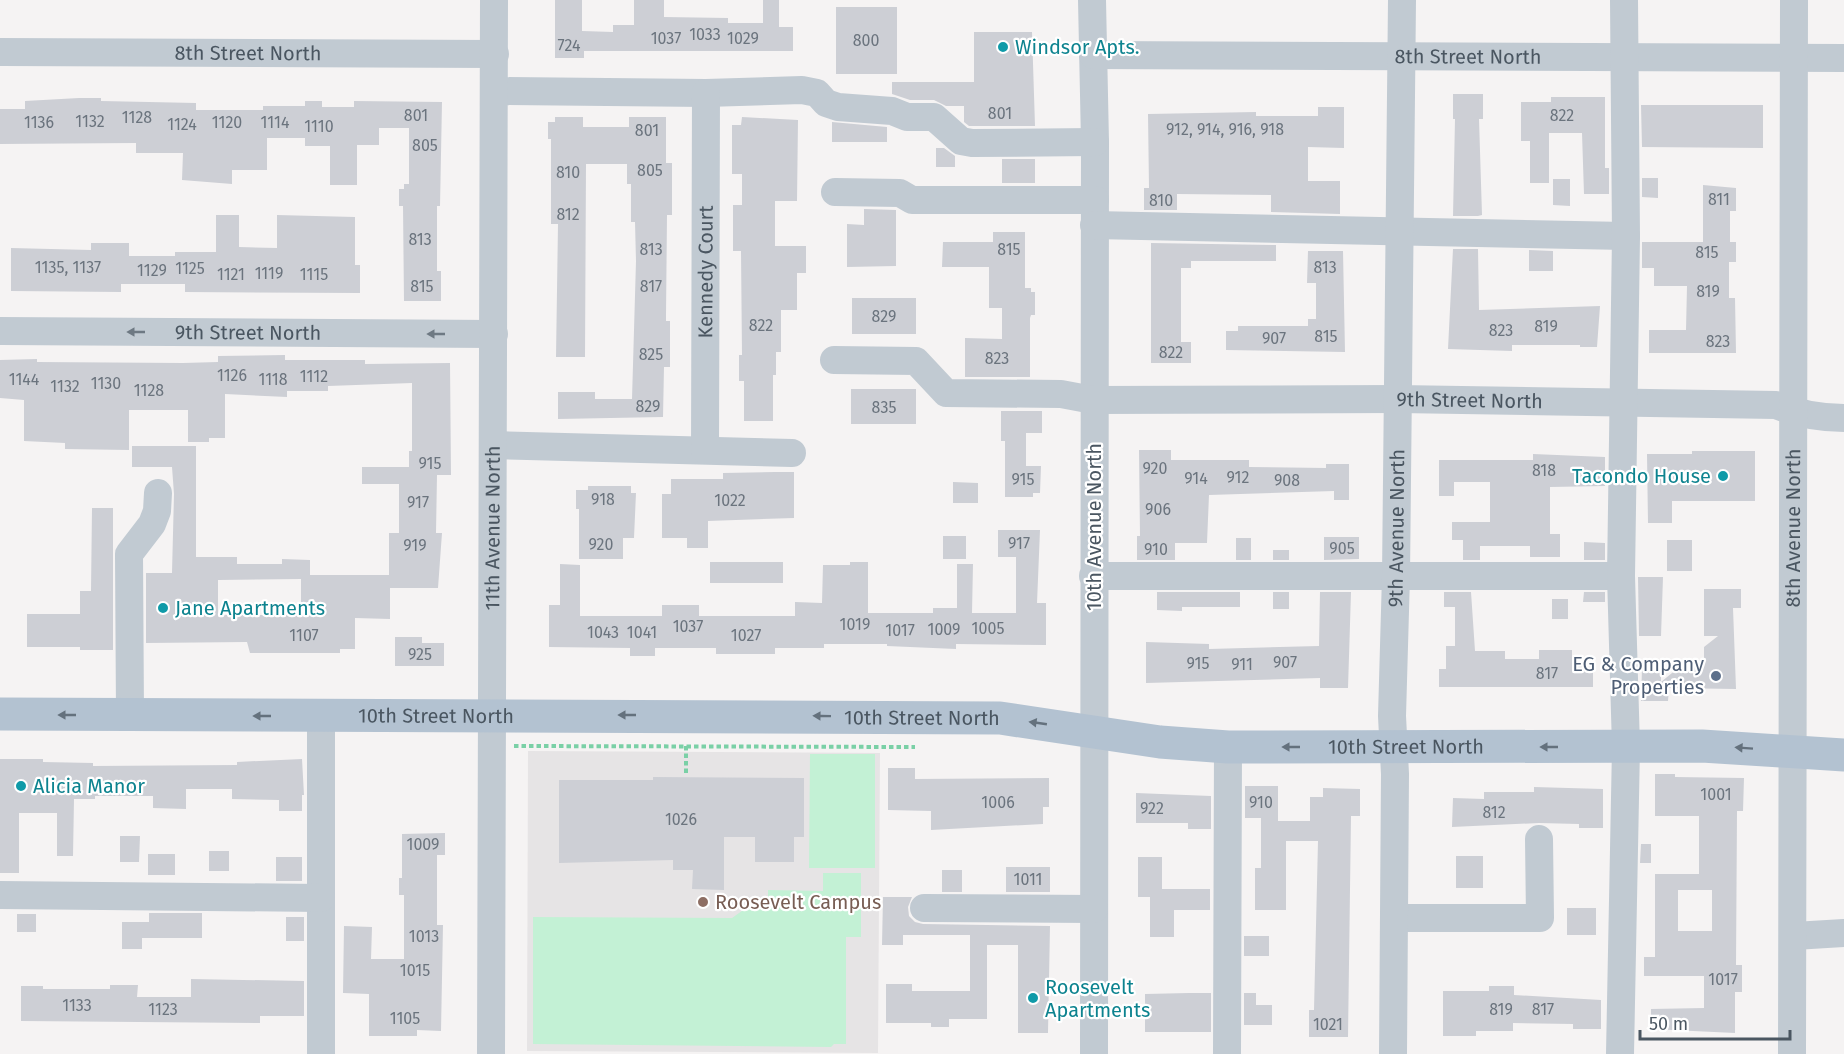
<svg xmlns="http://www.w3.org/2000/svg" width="1844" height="1054" viewBox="0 0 1844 1054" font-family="'Fira Sans',sans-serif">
<rect width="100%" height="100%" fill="#f5f3f3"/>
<!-- education -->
<polygon fill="#e6e4e5" points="528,751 880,753 878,1053 527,1051"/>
<!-- green -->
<g fill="#c3f1d5">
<polygon points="810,754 875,754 875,868 809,868"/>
<polygon points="823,873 861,873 861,937 846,937 846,1044 834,1044 831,1047 533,1044 533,917 732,918 746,908 768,909 768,890 823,891"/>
</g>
<!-- building -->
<g fill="#cdcfd5" fill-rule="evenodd">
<polygon points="555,0 582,0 582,31 613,32 613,25 634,25 634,0 664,0 664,17 728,18 728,23 763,23 763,0 779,0 779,27 793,27 793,51 584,51 584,58 555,58"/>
<rect x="836" y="7" width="61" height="67"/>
<polygon points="974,32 1032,32 1035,126 969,126 964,122 964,106 946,106 934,100 910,100 892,94 892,82 974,82"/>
<polygon points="1453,94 1483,94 1483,119 1479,119 1482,215 1478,216 1453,216 1455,119 1453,119"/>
<polygon points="1551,97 1605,97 1605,168 1609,168 1609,194 1584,194 1582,133 1549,133 1549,183 1530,183 1530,141 1521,141 1521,102 1551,102"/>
<polygon points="79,98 101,98 101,101 196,103 196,110 263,110 263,106 305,106 305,101 322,101 322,107 354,107 354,101 442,102 440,206 437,206 437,271 441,271 441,301 404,301 403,206 399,206 399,189 404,189 404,184 409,184 409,128 379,128 379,145 357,145 357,185 330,185 330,146 305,146 305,138 267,138 267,170 232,170 232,184 182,180 183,153 136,153 136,143 0,144 0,109 25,109 25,101"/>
<polygon points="1641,105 1763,105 1763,148 1642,147"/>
<polygon points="1318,107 1344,107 1344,148 1308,147 1308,181 1340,181 1340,214 1271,212 1271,195 1177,194 1177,210 1144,210 1144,188 1149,188 1148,114 1256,112 1256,116 1318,116"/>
<polygon points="555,117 583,117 583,127 629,127 629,117 666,117 666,163 672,163 672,215 667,215 666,316 666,321 670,321 670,367 664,367 663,417 558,419 558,392 595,392 595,399 632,399 636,261 635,222 631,222 631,184 627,184 627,164 586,164 585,357 556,357 558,224 551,224 551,139 548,139 548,122 555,122"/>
<polygon points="742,117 798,120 797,201 775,201 775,246 806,246 806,273 797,273 797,310 781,310 781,352 776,352 776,375 773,375 773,421 744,421 744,381 739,381 739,355 742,355 741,251 733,251 733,205 742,205 742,174 732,174 732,125 741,125"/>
<polygon points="832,122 887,127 887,142 832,142"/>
<polygon points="936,148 944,148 955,156 955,167 936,167"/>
<rect x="1002" y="159" width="33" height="24"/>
<polygon points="1642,178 1658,178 1658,198 1642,197"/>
<polygon points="1553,179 1570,179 1570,206 1553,205"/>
<polygon points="1703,185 1736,188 1736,211 1730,211 1730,242 1736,242 1736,262 1729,262 1729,298 1735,298 1736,353 1649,353 1649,330 1686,330 1687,286 1654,286 1654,268 1642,268 1642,242 1703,242"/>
<polygon points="864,209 896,210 896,266 847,267 847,224 864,225"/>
<polygon points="216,215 239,215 239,247 277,248 277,215 355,217 355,265 360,265 360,293 185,292 185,284 121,284 121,292 11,291 11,248 91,250 91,243 129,243 129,256 175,256 175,252 216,252"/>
<polygon points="993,232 1025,232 1025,288 1031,288 1031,292 1035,292 1035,315 1031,315 1030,318 1030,377 965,377 965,338 1002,339 1002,308 989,308 989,267 942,267 943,242 993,242"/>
<polygon points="1151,243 1276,245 1276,261 1191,261 1191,268 1181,268 1181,342 1191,342 1191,363 1151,363"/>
<polygon points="1453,249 1478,249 1479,310 1600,306 1597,347 1580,347 1580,345 1512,345 1512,351 1448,349"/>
<polygon points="1529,250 1553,251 1553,271 1529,271"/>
<polygon points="1308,251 1343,251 1345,352 1226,350 1226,331 1238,331 1238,326 1308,326 1308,319 1316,319 1316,283 1307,283"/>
<rect x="852" y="298" width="64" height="36"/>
<path d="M285 355V360H365V364L450 363 451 475H437L436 533H442L438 588H390V619L355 618V649H340V653H250L247 642 146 643V573H172L174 494 172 467H132V446H196V557H237V564H282V559L310 560V575H389V533H399V484H362V467H409V451H412V383L328 386V391H287V397L225 394V438H209V442H188V410H129V450L65 449V443L24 441V400L0 398V360L37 359V362L183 363 218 362V356ZM301 579V615H218V580Z"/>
<rect x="851" y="389" width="65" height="35"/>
<polygon points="1001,411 1042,411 1042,433 1026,433 1026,466 1041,466 1040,493 1033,493 1033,497 1005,497 1005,441 1001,441"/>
<polygon points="1139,450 1171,450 1171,460 1249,460 1249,467 1326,468 1326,464 1349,464 1349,500 1334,500 1334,491 1209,495 1207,543 1175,543 1175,560 1137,560 1137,536 1140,536"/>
<polygon points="1692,451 1755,451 1755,501 1672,501 1672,523 1648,523 1647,454 1692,454"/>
<polygon points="1533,454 1605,457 1605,486 1550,487 1550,534 1560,534 1560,557 1530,557 1530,546 1480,546 1480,560 1463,560 1463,540 1452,540 1452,522 1490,522 1490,482 1454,482 1454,496 1439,496 1439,460 1533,460"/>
<polygon points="775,472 794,472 794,518 708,521 708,548 687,548 687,538 662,538 662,494 671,494 671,479 723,479 723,473"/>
<polygon points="953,482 978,483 978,503 953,503"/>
<polygon points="588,486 631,486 631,493 636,493 634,538 623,538 623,559 579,559 579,509 576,509 576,490 588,490"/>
<polygon points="92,508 113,508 113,650 80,650 80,647 27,647 27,614 80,614 80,591 91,591"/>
<polygon points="998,530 1040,530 1037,603 1046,603 1046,645 956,644 956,649 887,646 887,644 824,644 824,648 775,648 775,654 716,654 716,648 655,648 655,656 630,656 630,648 549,647 549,605 560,605 560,564 580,565 580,616 662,616 662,605 699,605 699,616 795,616 795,602 822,603 823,565 850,565 850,562 868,562 868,613 933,613 933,608 957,608 957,564 973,564 972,613 1016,613 1016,557 998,557"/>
<rect x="943" y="536" width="23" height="23"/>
<polygon points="1324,537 1359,537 1359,559 1324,560"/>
<rect x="1236" y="538" width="15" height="22"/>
<rect x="1667" y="540" width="25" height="31"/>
<polygon points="1584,542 1605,543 1605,560 1584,560"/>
<rect x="1273" y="550" width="16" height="10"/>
<rect x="710" y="562" width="73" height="21"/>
<polygon points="1638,577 1663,577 1661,636 1639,636"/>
<polygon points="1704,589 1741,589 1741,608 1733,608 1736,689 1669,688 1668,701 1641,701 1642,668 1661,668 1661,682 1683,664 1704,664 1704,647 1718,636 1704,636"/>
<polygon points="1157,592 1240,592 1240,607 1182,607 1182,611 1157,610"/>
<rect x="1273" y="592" width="16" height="17"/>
<polygon points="1320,592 1351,592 1348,688 1320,688 1320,678 1146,683 1146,642 1209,644 1209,649 1319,646"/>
<polygon points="1444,592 1471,592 1475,651 1505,651 1505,659 1539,659 1539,650 1572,650 1572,664 1593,664 1593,687 1439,687 1439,669 1446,669 1446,646 1455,646 1455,607 1444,607"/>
<polygon points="1584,592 1605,592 1605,602 1583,602"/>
<rect x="1552" y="599" width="16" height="20"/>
<polygon points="395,637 422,637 422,643 444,643 444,666 395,666"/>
<polygon points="0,759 43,759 43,762 93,763 93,766 237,765 237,762 302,759 304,795 302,795 302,811 279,811 279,800 232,799 232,789 186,789 186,809 153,808 153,796 95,796 95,799 74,799 73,856 57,856 57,813 19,813 19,873 0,873"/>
<polygon points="888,768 915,768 915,779 1049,778 1049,807 1043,807 1043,824 931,830 931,811 888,810"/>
<path d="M1655 774H1675V777L1744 778 1743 811H1737L1736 965H1742V992H1735V1033L1651 1029V1009L1704 1008V976H1644V957H1655V874H1699V816H1655ZM1678 890H1712V931H1678Z"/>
<polygon points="653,777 804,778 804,837 794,837 794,862 755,862 755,837 724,837 724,890 692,889 693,870 673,870 673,860 559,863 559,780 653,780"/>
<polygon points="1245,786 1278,786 1278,821 1310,821 1310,797 1323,797 1323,788 1360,789 1360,816 1351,816 1348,1037 1309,1037 1309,1010 1314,1010 1318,841 1286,841 1286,910 1255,910 1255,868 1261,868 1261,818 1245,818"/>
<polygon points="1534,787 1603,789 1603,828 1579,828 1579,824 1539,823 1452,827 1453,798 1484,799 1484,792 1534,792"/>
<polygon points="1136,793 1211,796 1211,829 1188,829 1188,823 1136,823"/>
<polygon points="445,833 445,855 437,855 437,925 443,925 441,1031 417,1030 417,1036 369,1036 369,994 343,993 344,926 372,927 371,959 404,959 404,895 399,895 399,878 402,878 402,834"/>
<polygon points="120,836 140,836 139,862 120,862"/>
<polygon points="1641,844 1651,844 1651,863 1640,863"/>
<rect x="209" y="851" width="20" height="20"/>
<rect x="148" y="854" width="27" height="21"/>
<rect x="1456" y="856" width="27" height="32"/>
<rect x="276" y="857" width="26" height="24"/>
<polygon points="1138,857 1162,857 1162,889 1210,889 1210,910 1174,910 1174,937 1150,937 1150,897 1138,897"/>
<rect x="1006" y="867" width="44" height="25"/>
<rect x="942" y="870" width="20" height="22"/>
<polygon points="883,897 912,897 908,907 909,916 915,922 923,924 1050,926 1048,1033 1018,1033 1018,945 987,945 987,1019 949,1019 949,1027 931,1027 931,1023 886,1023 886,984 912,984 912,991 970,991 970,935 903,935 903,945 882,945"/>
<rect x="1567" y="908" width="29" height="27"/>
<polygon points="149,913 202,913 202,938 142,938 142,949 122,949 122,922 149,922"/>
<rect x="17" y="914" width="19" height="18"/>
<rect x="286" y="917" width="18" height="24"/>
<rect x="1244" y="936" width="25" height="20"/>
<polygon points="191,979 304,981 304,1016 260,1016 260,1023 21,1021 21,986 43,986 43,989 110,989 110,985 138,985 137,997 191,997"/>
<polygon points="1489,986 1514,986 1514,995 1601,1000 1601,1029 1573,1029 1573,1024 1513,1023 1513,1031 1476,1031 1476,1036 1443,1036 1443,991 1489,991"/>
<polygon points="1189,993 1211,993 1211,1032 1145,1032 1145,994"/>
<polygon points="1244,993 1256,993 1256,1005 1272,1005 1272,1025 1244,1025"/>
</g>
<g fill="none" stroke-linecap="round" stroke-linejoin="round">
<!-- path -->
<g stroke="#7ad0a6" stroke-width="4" stroke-dasharray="4.5 3" stroke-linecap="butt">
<polyline points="514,746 915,747"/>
<polyline points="686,746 686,773"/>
</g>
<!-- minor -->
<g stroke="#c1cad2" stroke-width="28">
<polyline points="1092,0 1095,142 1094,1054"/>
<path id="s1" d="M0 52 495 54"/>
<path id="s2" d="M1093 55 1844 58"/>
<polyline points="496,91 706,93 802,90 817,93 826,103 838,107 892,111 907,117 934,117 961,141 972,143 1095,142"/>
<polyline points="835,192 900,193 912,200 1095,200"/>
<polyline points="1094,225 1626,236"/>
<path id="s3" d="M0 331 494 334"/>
<path id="s4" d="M834 360 916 361 946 393 1061 394 1093 400 1398 399 1776 405C1798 414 1820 418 1844 418"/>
<polyline points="493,445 792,453"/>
<path id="s5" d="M705 450 706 93"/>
<polyline points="1093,576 1621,576"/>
<polyline points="130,715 129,554 152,524 157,511 158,493"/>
<polyline points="321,716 321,1054"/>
<polyline points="0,895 321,898"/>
<polyline points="924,908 1094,909"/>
<polyline points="1394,918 1540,918 1539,839"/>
<polyline points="1794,936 1844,933"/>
<path id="s6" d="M491 1054 494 0"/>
<polyline points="1227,1054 1228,747"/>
<path id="s7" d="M1393 1054 1395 774 1392 716 1396 576 1402 0"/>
<polyline points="1620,1054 1626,747 1621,576 1626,236 1624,0"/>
<path id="s8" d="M1792 1054 1794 0"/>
</g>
<!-- major -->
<path stroke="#b3c2d1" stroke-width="33" id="s9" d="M0 714 1000 718 1160 742 1228 747 1702 746 1844 755"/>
</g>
<!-- one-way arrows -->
<defs><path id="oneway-solid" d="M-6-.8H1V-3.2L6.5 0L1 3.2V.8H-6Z" transform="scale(1.5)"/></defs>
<g fill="#6e7983">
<use href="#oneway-solid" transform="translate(136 332) rotate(-180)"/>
<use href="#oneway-solid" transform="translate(436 334) rotate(-180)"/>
</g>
<g fill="#64717d">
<use href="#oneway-solid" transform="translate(67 715) rotate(-180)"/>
<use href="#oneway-solid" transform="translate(627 715) rotate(180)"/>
<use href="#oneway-solid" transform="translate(262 716) rotate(-180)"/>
<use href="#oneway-solid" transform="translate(822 716) rotate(-179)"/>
<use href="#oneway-solid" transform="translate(1038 723) rotate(-172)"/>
<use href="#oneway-solid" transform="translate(1291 747) rotate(180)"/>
<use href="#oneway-solid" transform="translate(1549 747) rotate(-180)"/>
<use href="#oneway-solid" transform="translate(1744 748) rotate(-176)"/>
</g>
<!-- markers -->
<g fill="#0f9aa8" stroke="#fff" stroke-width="2">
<circle cx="1003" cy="47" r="6"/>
<circle cx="1723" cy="476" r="6"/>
<circle cx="163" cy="608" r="6"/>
<circle cx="21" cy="786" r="6"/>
<circle cx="1033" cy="998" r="6"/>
</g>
<circle fill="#5c6f8a" stroke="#fff" stroke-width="2" cx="1716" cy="676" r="6"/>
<circle fill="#8d6e63" stroke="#fff" stroke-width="2" cx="703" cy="902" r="6"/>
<g text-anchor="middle" stroke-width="4.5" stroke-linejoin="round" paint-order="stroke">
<!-- number labels -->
<g font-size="16" fill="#6b747e">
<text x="705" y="40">1033</text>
<text x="666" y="44">1037</text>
<text x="743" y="44">1029</text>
<text x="866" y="46">800</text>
<text x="569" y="51">724</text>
<text x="1000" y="119">801</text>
<text x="416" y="121">801</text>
<text x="1562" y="121">822</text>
<text x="137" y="123">1128</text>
<text x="90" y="127">1132</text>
<text x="39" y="128">1136</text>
<text x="227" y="128">1120</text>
<text x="275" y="128">1114</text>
<text x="182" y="130">1124</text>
<text x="319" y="132">1110</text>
<text x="1225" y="135">912, 914, 916, 918</text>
<text x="647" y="136">801</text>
<text x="425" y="151">805</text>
<text x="650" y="176">805</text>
<text x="568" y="178">810</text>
<text x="1719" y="205">811</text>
<text x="1161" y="206">810</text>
<text x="568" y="220">812</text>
<text x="420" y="245">813</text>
<text x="651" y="255">813</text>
<text x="1009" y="255">815</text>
<text x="1707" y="258">815</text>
<text x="68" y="273">1135, 1137</text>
<text x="1325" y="273">813</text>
<text x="190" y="274">1125</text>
<text x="152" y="276">1129</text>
<text x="269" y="279">1119</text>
<text x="231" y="280">1121</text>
<text x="314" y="280">1115</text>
<text x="422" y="292">815</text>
<text x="651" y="292">817</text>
<text x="1708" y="297">819</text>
<text x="884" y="322">829</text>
<text x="761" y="331">822</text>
<text x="1546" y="332">819</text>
<text x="1501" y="336">823</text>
<text x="1326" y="342">815</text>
<text x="1274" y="344">907</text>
<text x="1718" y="347">823</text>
<text x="1171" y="358">822</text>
<text x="651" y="360">825</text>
<text x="997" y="364">823</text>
<text x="232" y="381">1126</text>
<text x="314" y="382">1112</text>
<text x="24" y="385">1144</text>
<text x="273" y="385">1118</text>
<text x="106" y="389">1130</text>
<text x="65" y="392">1132</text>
<text x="149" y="396">1128</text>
<text x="648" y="412">829</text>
<text x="884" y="413">835</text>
<text x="430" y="469">915</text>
<text x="1155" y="474">920</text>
<text x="1544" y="476">818</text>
<text x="1238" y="483">912</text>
<text x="1196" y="484">914</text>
<text x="1023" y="485">915</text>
<text x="1287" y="486">908</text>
<text x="603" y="505">918</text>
<text x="730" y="506">1022</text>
<text x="418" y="508">917</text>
<text x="1158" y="515">906</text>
<text x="1019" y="549">917</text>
<text x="601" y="550">920</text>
<text x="415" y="551">919</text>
<text x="1342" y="554">905</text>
<text x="1156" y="555">910</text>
<text x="855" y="630">1019</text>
<text x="688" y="632">1037</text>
<text x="988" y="634">1005</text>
<text x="944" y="635">1009</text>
<text x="900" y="636">1017</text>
<text x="603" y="638">1043</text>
<text x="642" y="638">1041</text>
<text x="304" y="641">1107</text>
<text x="746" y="641">1027</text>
<text x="420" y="660">925</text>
<text x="1285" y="668">907</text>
<text x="1198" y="669">915</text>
<text x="1242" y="670">911</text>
<text x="1547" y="679">817</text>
<text x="1716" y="800">1001</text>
<text x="998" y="808">1006</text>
<text x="1261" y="808">910</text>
<text x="1152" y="814">922</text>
<text x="1494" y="818">812</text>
<text x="681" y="825">1026</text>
<text x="423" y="850">1009</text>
<text x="1028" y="885">1011</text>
<text x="424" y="942">1013</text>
<text x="415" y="976">1015</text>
<text x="1723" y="985">1017</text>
<text x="77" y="1011">1133</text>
<text x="163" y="1015">1123</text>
<text x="1501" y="1015">819</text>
<text x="1543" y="1015">817</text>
<text x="405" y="1024">1105</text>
<text x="1328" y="1030">1021</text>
</g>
<!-- culture labels -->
<g font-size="20" fill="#0d838f" stroke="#fff" text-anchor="start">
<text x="1015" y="54">Windsor Apts.</text>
<text x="1711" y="483" text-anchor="end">Tacondo House</text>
<text x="175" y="615">Jane Apartments</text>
<text x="33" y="793">Alicia Manor</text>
<text x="1045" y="994">Roosevelt<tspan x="1045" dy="23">Apartments</tspan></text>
</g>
<!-- street labels -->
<g font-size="20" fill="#4a5661" stroke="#fff">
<text dy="7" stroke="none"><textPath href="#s1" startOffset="248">8th Street North</textPath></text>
<text dy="7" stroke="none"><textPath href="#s2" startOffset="375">8th Street North</textPath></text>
<text dy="7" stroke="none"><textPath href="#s5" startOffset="178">Kennedy Court</textPath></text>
<text dy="7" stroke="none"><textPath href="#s3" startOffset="248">9th Street North</textPath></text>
<text dy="7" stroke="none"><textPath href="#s4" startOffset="650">9th Street North</textPath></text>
<text dy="7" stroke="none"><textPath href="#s6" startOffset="526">11th Avenue North</textPath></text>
<text transform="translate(1094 527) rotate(-90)" y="7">10th Avenue North</text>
<text dy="7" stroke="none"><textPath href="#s7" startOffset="526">9th Avenue North</textPath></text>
<text dy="7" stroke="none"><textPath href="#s8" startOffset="526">8th Avenue North</textPath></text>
<text dy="7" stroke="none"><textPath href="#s9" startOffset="436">10th Street North</textPath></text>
<text dy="7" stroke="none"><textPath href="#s9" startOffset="922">10th Street North</textPath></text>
<text dy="7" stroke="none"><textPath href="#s9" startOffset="1408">10th Street North</textPath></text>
</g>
<!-- service labels -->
<g font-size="20" fill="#4e5e75" stroke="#fff" text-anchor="end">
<text x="1704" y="671">EG &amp; Company<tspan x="1704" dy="23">Properties</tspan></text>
</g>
<!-- education labels -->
<g font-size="20" fill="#785e54" stroke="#fff" text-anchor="start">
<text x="715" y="909">Roosevelt Campus</text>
</g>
</g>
<!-- scale -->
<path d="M1640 1030v9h150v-9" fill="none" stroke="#4a5661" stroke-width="3"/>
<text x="1649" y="1030" font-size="18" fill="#4a5661" stroke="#ffffff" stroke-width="4.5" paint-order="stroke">50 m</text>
</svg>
